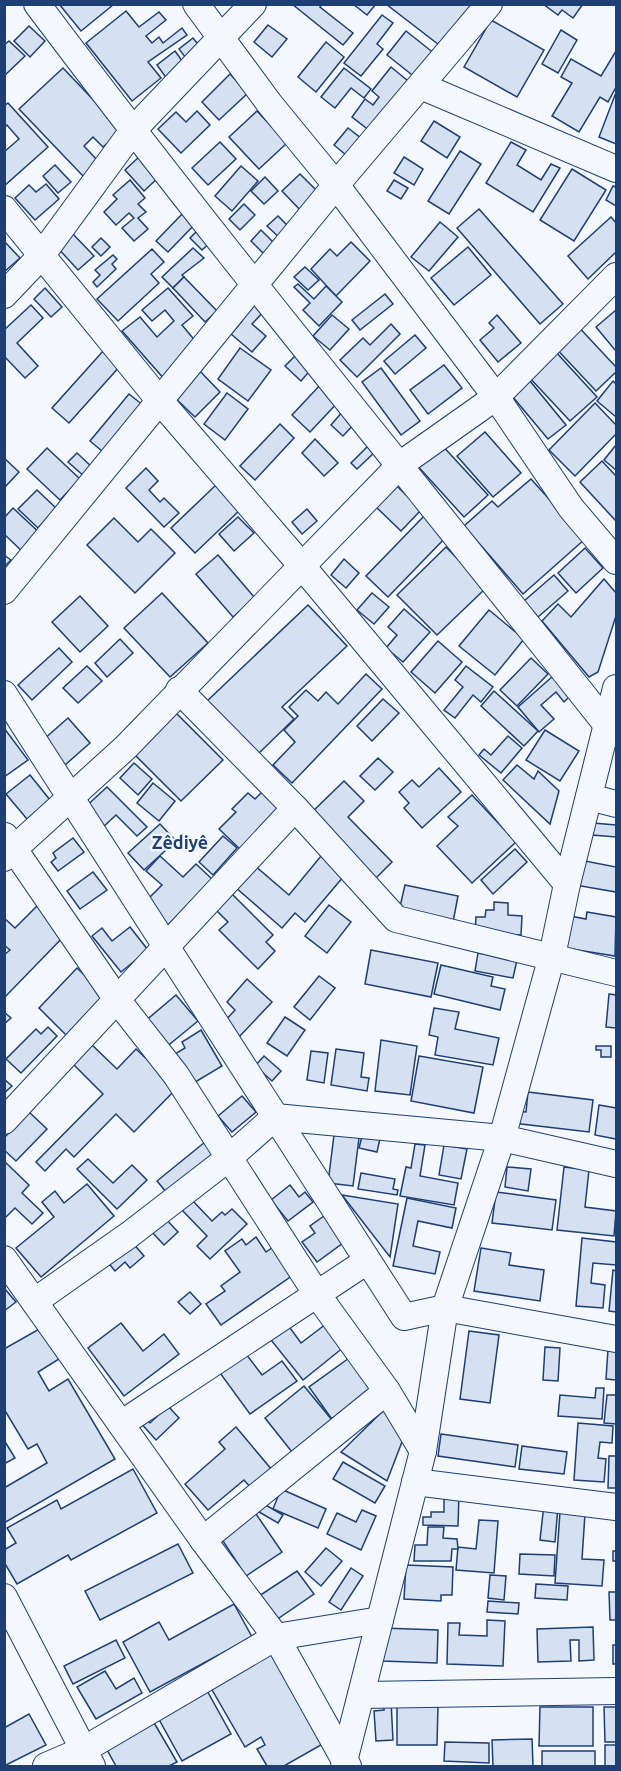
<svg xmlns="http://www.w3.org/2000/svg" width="621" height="1771" viewBox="0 0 621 1771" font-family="Ubuntu,sans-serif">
<rect width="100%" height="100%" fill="#f4f7fb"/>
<!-- building -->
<g fill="#d5e0f0" stroke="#1d3f73" stroke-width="1.5">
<polygon points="59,4 112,4 113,5 81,31"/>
<polygon points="292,4 322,4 320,7 353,33 343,45"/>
<polygon points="353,4 376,4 367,15"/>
<polygon points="386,4 476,4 443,48"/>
<polygon points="543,4 583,4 573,18 562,10 558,15"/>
<polygon points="126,11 139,27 159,12 166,20 146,36 152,43 159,37 163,43 182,28 187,35 148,62 161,78 132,101 86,43"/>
<polygon points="382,15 393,23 377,44 383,49 361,76 344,63"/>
<polygon points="491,20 544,50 517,97 464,67"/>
<polygon points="268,25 287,39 272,57 254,42"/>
<polygon points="29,26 45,41 30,57 14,41"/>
<polygon points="561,30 577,40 558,73 542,64"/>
<polygon points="406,31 435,54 416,78 387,55"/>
<polygon points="193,38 202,49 188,61 179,49"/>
<polygon points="9,41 25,56 4,76 4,45"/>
<polygon points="326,42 344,57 316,92 298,77"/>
<polygon points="175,51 185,65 167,79 157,65"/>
<polygon points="616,51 616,87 608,102 600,97 579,132 552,116 572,83 561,77 571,59 601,76"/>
<polygon points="391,67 413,85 374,134 352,117 365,99 373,105 379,97 372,91"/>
<polygon points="63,68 122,130 103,147 93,137 84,146 99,162 83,176 19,109"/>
<polygon points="344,68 371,89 364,98 351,88 335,108 321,97"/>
<polygon points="230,74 248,93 219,120 202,102"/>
<polygon points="615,95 616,96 616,144 599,137"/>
<polygon points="8,103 48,147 4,186 4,152 19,139 7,125 4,128 4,106"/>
<polygon points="197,111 210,125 181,153 158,129 176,112 186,122"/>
<polygon points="257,111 287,143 259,169 229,137"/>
<polygon points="434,121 460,137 447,158 421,141"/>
<polygon points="348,128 366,142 352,160 334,145"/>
<polygon points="220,142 236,159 208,185 192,168"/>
<polygon points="511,142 526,150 517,165 541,180 551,164 560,168 533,212 486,183"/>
<polygon points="460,151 481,164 449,214 428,201"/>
<polygon points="141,155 160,176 144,191 125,170"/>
<polygon points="404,157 423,169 414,185 394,173"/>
<polygon points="55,165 71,182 58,193 43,176"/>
<polygon points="241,166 258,181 232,211 215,196"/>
<polygon points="572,169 606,190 574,241 540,220"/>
<polygon points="300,174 321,195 303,213 282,191"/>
<polygon points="265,177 278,191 264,204 251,191"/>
<polygon points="130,180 145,198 138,204 146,212 138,218 148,229 134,241 122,228 134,218 129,213 116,225 104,212 117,199 113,195"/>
<polygon points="394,180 408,188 401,199 387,191"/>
<polygon points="46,184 59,199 35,220 15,198 29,185 36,192"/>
<polygon points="613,186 616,187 616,206 606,200"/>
<polygon points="244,204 255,215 240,230 229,219"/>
<polygon points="479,209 563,304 540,324 457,228"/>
<polygon points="185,211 197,222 168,252 156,241"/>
<polygon points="278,216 293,231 283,241 267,226"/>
<polygon points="611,217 616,223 616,252 588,279 568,256"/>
<polygon points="440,222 458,237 429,271 411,257"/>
<polygon points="200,228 212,241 202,250 190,238"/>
<polygon points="261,230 280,249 270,260 251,241"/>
<polygon points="71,232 94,256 78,270 56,246"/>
<polygon points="101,238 110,247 101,256 92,247"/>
<polygon points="4,241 20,258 4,272"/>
<polygon points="351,242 370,261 336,296 311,269 330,249 337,256"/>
<polygon points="468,247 491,275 454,305 431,278"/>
<polygon points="193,248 204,258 182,275 184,277 173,288 162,277"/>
<polygon points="152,249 164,262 151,274 159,283 118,321 97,299"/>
<polygon points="113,255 117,259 112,264 116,269 97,287 93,282 100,275 95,270"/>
<polygon points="305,267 319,280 308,290 294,277"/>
<polygon points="184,277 217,311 205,322 173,288"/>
<polygon points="298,284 314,299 326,286 342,302 319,326 303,310 310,303 294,287"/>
<polygon points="45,288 62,307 51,317 34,299"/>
<polygon points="168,288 193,316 182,325 197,343 166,381 122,331 140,317 157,337 174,321 165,310 152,321 142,310"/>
<polygon points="385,294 393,304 360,330 352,320"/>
<polygon points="253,295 267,308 252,324 266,336 252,352 231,334 242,321 235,315"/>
<polygon points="31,305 43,318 17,343 38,366 25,378 4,356 4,330"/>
<polygon points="616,310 616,348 615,350 596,327"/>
<polygon points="332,315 349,329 330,350 313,336"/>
<polygon points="497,315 521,343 498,362 480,340 494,328 489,323"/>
<polygon points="574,322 616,367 616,372 596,391 551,343"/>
<polygon points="391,324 400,334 357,377 340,360 363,338 370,345"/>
<polygon points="415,335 426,348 395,374 384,361"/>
<polygon points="240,348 271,370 248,401 218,379"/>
<polygon points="104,350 121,365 69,423 52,408"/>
<polygon points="555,351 597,397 570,421 528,376"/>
<polygon points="298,353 313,367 301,381 285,366"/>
<polygon points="444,365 462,388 428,414 410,390"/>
<polygon points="197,368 220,392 195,417 171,394"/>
<polygon points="381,368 420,421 401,435 362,382"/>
<polygon points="530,381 566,425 548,439 512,396"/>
<polygon points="613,381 616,384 616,417 597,401"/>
<polygon points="322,383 340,400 310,432 292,415"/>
<polygon points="227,393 248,409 225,440 204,424"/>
<polygon points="129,394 149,410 109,457 90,441"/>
<polygon points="595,403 616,425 616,434 575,476 549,450"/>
<polygon points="343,411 356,422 343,436 331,425"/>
<polygon points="280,424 294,438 255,480 240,466"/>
<polygon points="485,432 521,473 493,497 457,456"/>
<polygon points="315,439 338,463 324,476 302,453"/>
<polygon points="438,441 488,495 464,517 414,462"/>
<polygon points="369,445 376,451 357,469 351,463"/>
<polygon points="616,445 616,470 604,460"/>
<polygon points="47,448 80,479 60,500 27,469"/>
<polygon points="77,453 93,468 85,477 68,462"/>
<polygon points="4,458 19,472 4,488"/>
<polygon points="602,461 616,476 616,521 580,482"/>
<polygon points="146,468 158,481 149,490 160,502 164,498 179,513 164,527 126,488"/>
<polygon points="531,479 585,539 523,594 464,526 492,501 498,507"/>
<polygon points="216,485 240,510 195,553 171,528"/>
<polygon points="396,485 421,510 401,531 375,506"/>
<polygon points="37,490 56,508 38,528 18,509"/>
<polygon points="13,508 44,537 26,555 4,534 4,518"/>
<polygon points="307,509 317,521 302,534 292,522"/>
<polygon points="425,515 447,536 388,597 366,576"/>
<polygon points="238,517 254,533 234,551 219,534"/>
<polygon points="114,518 138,542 151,529 175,553 135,593 87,545"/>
<polygon points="446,547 486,588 437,635 397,595"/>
<polygon points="585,548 603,568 576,593 558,573"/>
<polygon points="4,555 11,560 4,567"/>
<polygon points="218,555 255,598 233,617 196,574"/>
<polygon points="344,559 359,573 346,588 331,575"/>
<polygon points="554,575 568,591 538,617 524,601"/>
<polygon points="604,579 616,593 616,616 598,672 589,677 542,621 558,604 571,617"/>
<polygon points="162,593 208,643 170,677 124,628"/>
<polygon points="372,593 389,607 374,624 357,610"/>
<polygon points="80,596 108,626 80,652 52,622"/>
<polygon points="308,605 347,646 282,707 294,719 256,756 205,703"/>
<polygon points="404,609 430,632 403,662 386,648 397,635 388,627"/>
<polygon points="489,610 524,639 495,675 459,646"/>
<polygon points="120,639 133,653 107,677 95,663"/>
<polygon points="438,641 462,662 435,693 411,672"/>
<polygon points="59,648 72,662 32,700 18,685"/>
<polygon points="531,658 548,674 517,706 500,690"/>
<polygon points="87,666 102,681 78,703 63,688"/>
<polygon points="466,666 493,687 481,702 473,695 455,718 444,710 463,687 455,680"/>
<polygon points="366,674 382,689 292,783 273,765 295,742 284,730 298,716 289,707 306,690 318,701 326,692 338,704"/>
<polygon points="553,676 570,696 564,702 556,692 541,705 554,719 539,732 518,707"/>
<polygon points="494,691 538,731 524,746 481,706"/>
<polygon points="383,699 399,713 372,741 357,726"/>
<polygon points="176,713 223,760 181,801 134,754"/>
<polygon points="68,718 90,743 65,765 43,740"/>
<polygon points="4,728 28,760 4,777"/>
<polygon points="545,730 579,751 560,781 526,760"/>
<polygon points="508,736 522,748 501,773 479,755 484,749 491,755"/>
<polygon points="378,758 393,772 375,790 360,776"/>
<polygon points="134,763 152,779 138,795 120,778"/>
<polygon points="517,765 534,779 538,771 559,791 550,824 503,780"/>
<polygon points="439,768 461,792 422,828 404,808 409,803 399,792 412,780 419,787"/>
<polygon points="30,775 50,800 27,819 6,794"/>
<polygon points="344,781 364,801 348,817 392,862 373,881 309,815"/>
<polygon points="153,783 175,801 159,821 137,803"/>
<polygon points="107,787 147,827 137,836 116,815 100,830 81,811"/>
<polygon points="263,791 282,811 242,851 219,829 236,812 232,809 248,793 255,799"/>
<polygon points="472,795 516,842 472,883 437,846 458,826 448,817"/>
<polygon points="593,823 616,825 616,837 592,835"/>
<polygon points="160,824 176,841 144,870 128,853"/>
<polygon points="223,836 237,848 213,875 199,862"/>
<polygon points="73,838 84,852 58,871 51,862 56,858 53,853"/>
<polygon points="515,849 527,862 493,894 481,880"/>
<polygon points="160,856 183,877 196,864 212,879 167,926 143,904 162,885 146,871"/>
<polygon points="321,856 344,876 305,922 295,913 282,928 235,887 254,865 289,895"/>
<polygon points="580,860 616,867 616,892 575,885"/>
<polygon points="93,872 107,890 80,909 67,891"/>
<polygon points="405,885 458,896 453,922 399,911"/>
<polygon points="231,893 273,935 266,942 275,951 258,969 219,930 228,922 215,909"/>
<polygon points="494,902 508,903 508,915 522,916 521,935 475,932 476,917 485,917 486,910 494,910"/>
<polygon points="39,904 68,932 4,998 4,955 10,950 4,945 4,918 15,928"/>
<polygon points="329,905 351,922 327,953 305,936"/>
<polygon points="587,912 616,917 615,956 565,948 570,916 586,919"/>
<polygon points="130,927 148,950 121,972 92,936 102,928 112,941"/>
<polygon points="371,950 438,963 431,997 365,984"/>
<polygon points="478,953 517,960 513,978 475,971"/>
<polygon points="441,965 493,977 491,986 505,989 500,1010 434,994"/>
<polygon points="77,968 105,995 66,1035 39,1008"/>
<polygon points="319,976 335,988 310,1020 294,1007"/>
<polygon points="247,979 272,1002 239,1037 223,1023 235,1010 227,1002"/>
<polygon points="609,994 616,995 616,1028 606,1027"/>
<polygon points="176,995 198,1021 165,1048 144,1022"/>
<polygon points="434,1008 459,1012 455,1029 499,1038 493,1065 435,1055 438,1037 429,1035"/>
<polygon points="4,1012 11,1018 4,1024"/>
<polygon points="285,1017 305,1030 287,1056 267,1043"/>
<polygon points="48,1027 57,1036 21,1073 6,1059 36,1029 41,1034"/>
<polygon points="201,1030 222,1066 192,1084 175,1054 185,1048 182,1042"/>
<polygon points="381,1040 417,1046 410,1095 375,1091"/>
<polygon points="91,1044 117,1069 136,1049 177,1088 134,1132 116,1114 74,1157 66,1149 45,1171 36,1162 103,1094 72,1063"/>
<polygon points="596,1046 611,1046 611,1057 601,1057 601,1050 596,1050"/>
<polygon points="336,1049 364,1053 361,1077 369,1078 367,1091 331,1085"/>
<polygon points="311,1051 328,1053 324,1083 307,1080"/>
<polygon points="264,1056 281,1071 272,1081 255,1066"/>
<polygon points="419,1056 483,1067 474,1113 411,1101"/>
<polygon points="4,1079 12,1086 4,1093"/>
<polygon points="528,1092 593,1100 589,1132 513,1123 515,1111 526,1112"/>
<polygon points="242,1096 256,1112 232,1132 218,1116"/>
<polygon points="599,1105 616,1108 616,1139 595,1135"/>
<polygon points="29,1112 47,1129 16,1161 4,1150 4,1138"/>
<polygon points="335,1127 360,1130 353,1186 328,1183"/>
<polygon points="364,1129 381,1134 377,1152 359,1148"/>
<polygon points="205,1142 215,1154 167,1193 157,1181"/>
<polygon points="415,1144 425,1145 420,1176 458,1183 454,1205 400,1196 406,1167 411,1168"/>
<polygon points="444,1145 467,1149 461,1179 439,1175"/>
<polygon points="88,1159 113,1183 132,1165 147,1180 117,1209 77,1169"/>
<polygon points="4,1161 29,1185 22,1193 43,1213 32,1224 15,1208 4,1219"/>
<polygon points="507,1167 531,1169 528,1191 505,1187"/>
<polygon points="564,1167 589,1170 585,1207 616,1211 614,1236 557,1230"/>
<polygon points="361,1173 395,1179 393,1189 398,1190 397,1195 358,1189"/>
<polygon points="87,1184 114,1216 41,1277 16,1248 54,1217 42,1202 55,1191 64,1203"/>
<polygon points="290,1185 299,1197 305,1192 313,1202 288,1221 271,1200"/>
<polygon points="496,1192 556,1200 552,1230 492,1223"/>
<polygon points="342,1195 398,1204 390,1257"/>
<polygon points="407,1198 456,1208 452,1228 418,1221 413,1246 440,1252 435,1274 393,1266"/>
<polygon points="191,1199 212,1221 222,1212 225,1215 232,1209 247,1224 210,1259 197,1246 207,1236 181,1209"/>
<polygon points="324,1216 343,1243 317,1262 302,1242 315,1233 310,1226"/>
<polygon points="165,1218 178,1232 164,1245 151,1231"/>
<polygon points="256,1237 266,1252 276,1245 296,1273 221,1325 206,1304 225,1291 221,1286 240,1272 225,1251 242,1239 246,1245"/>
<polygon points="582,1238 616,1242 616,1265 593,1263 591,1283 605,1285 603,1308 576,1306"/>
<polygon points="131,1241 144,1256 130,1268 125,1262 115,1271 107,1261"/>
<polygon points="481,1248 511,1253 509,1265 544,1270 540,1301 474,1291"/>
<polygon points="613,1270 616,1271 616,1312 609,1311"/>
<polygon points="4,1288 16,1302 4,1311"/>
<polygon points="190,1292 201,1304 190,1314 178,1302"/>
<polygon points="285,1321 301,1343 326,1324 344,1347 303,1380 267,1335"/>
<polygon points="121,1323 143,1351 164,1334 179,1354 124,1396 88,1348"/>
<polygon points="41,1328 59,1359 38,1372 49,1391 68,1379 115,1459 4,1523 4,1488 47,1463 37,1444 28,1449 4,1409 4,1349"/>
<polygon points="469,1331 499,1335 490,1403 460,1399"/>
<polygon points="545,1347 560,1348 558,1381 543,1380"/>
<polygon points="608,1349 616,1349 616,1380 606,1379"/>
<polygon points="246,1354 262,1375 282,1361 297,1381 250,1414 220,1373"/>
<polygon points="352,1356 378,1391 334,1422 309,1387"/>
<polygon points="304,1386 332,1420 292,1452 265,1418"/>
<polygon points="596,1388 604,1388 602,1419 558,1416 560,1395 595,1398"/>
<polygon points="607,1395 616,1395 616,1424 604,1423"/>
<polygon points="168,1406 179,1418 156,1440 139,1421 144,1416 150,1423"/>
<polygon points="387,1407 405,1434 387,1481 341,1452"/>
<polygon points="578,1423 613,1426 612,1443 600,1442 598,1458 606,1459 604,1482 574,1480"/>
<polygon points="236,1427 272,1470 251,1488 244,1480 208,1510 185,1484 225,1449 219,1442"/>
<polygon points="441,1434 518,1445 515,1467 438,1456"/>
<polygon points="4,1440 15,1458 4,1464"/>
<polygon points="522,1446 567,1452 564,1474 519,1469"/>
<polygon points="609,1456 616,1456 616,1488 608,1488"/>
<polygon points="343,1462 385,1486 375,1503 333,1479"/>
<polygon points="133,1469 157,1513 71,1560 68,1555 17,1584 4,1562 4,1550 16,1543 7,1528 57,1500 61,1509"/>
<polygon points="281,1489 326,1509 318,1528 273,1509"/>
<polygon points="444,1494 459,1494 458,1526 423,1525 423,1517 431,1517 431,1512 444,1512"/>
<polygon points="264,1504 283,1515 278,1523 259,1512"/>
<polygon points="544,1504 558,1506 555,1542 540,1540"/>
<polygon points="362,1510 376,1516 361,1550 327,1534 337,1513 356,1522"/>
<polygon points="254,1511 282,1552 246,1576 219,1535"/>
<polygon points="560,1512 585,1514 582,1559 604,1560 602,1586 555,1583"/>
<polygon points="479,1520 498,1521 494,1573 456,1570 458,1547 476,1549"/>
<polygon points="428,1527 444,1527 443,1538 457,1539 458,1549 452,1549 451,1561 414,1561 415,1545 427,1545"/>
<polygon points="178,1544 193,1573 100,1620 85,1591"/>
<polygon points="326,1548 342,1561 321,1586 305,1572"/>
<rect x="613" y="1551" width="3" height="10"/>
<polygon points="520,1554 555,1555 554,1576 519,1574"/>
<polygon points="406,1565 453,1567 452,1595 441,1595 441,1601 404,1599"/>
<polygon points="351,1568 363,1576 341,1610 329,1602"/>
<polygon points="297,1571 314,1594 276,1620 259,1596"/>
<polygon points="490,1575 506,1576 504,1600 488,1598"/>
<polygon points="536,1584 568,1586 567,1600 535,1598"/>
<polygon points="609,1592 616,1592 616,1620 610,1620"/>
<polygon points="488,1601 519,1603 518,1614 487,1612"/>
<polygon points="234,1604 252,1637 150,1692 123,1642 159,1622 169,1640"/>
<polygon points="487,1620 505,1621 503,1666 447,1664 448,1623 460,1623 459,1635 487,1636"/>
<polygon points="593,1627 594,1660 579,1661 579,1640 570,1640 571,1661 538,1662 537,1629"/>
<polygon points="383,1628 438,1630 437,1663 382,1661"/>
<polygon points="116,1640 125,1658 73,1684 64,1666"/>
<polygon points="272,1644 328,1741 284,1766 267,1766 257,1749 265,1745 261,1737 245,1747 207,1681"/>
<rect x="613" y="1645" width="3" height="19"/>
<polygon points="105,1671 116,1689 134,1678 142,1693 96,1719 77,1687"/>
<polygon points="205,1687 231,1734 182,1761 156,1714"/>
<polygon points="384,1701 391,1701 393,1740 376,1741 374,1711 384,1710"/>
<polygon points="397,1706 438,1706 437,1745 397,1745"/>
<polygon points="540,1707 593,1707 593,1746 539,1746"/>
<polygon points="604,1707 616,1707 616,1742 605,1742"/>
<polygon points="29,1714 46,1745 4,1766 4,1728"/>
<polygon points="153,1721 177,1762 169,1766 116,1766 106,1748"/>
<polygon points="532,1739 533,1766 493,1766 492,1740"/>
<polygon points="445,1742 489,1743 489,1763 444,1761"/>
<rect x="605" y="1745" width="11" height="21"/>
<rect x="542" y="1751" width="53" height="15"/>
</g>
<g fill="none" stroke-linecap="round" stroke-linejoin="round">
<!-- minor casing -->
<g stroke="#1d3f73" stroke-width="28">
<g id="minor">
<path d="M37 4C221 249 417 485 607 725"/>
<polyline points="196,4 269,103 336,185 496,397 571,508 616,561"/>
<polyline points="421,86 616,169"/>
<polyline points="4,209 160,401 302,566 567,884"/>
<polyline points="4,295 41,256 134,129 253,4"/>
<polyline points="4,591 336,185 489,4"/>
<polyline points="179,690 295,808 396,919 616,973"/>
<polyline points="4,694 404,1317 445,1308 616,1339"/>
<polyline points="589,797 616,804"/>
<polyline points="5,836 118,1001 176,1075 316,1293 387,1391 423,1451"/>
<polyline points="4,858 126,747 401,464 496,397 616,276"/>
<polyline points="4,1121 295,808"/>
<polyline points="4,1259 203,1540 276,1637 348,1766"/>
<polyline points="35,1301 129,1235 230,1157 275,1117 502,1138 616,1164"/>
<polyline points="121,1424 367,1261"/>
<polyline points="415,1482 616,1507"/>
<polyline points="203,1540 387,1391"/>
<polyline points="4,1597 92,1766"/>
<polyline points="361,1695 616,1691"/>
<polyline points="344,1761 423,1451 445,1308 502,1138 552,956 567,884 616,688"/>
<polyline points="46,1766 83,1750 276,1637 380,1620"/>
</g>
</g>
<!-- minor -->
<use href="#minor" stroke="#f4f7fb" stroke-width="26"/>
</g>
<g text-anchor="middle" stroke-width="4.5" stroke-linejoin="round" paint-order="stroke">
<!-- neighbourhood labels -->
<g font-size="18" font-weight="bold" fill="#1d3f73" stroke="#f4f7fb">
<text x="180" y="849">Zêdiyê</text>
</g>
</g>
<!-- border -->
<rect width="621" height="1771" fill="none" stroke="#1d3f73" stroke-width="12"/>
</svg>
